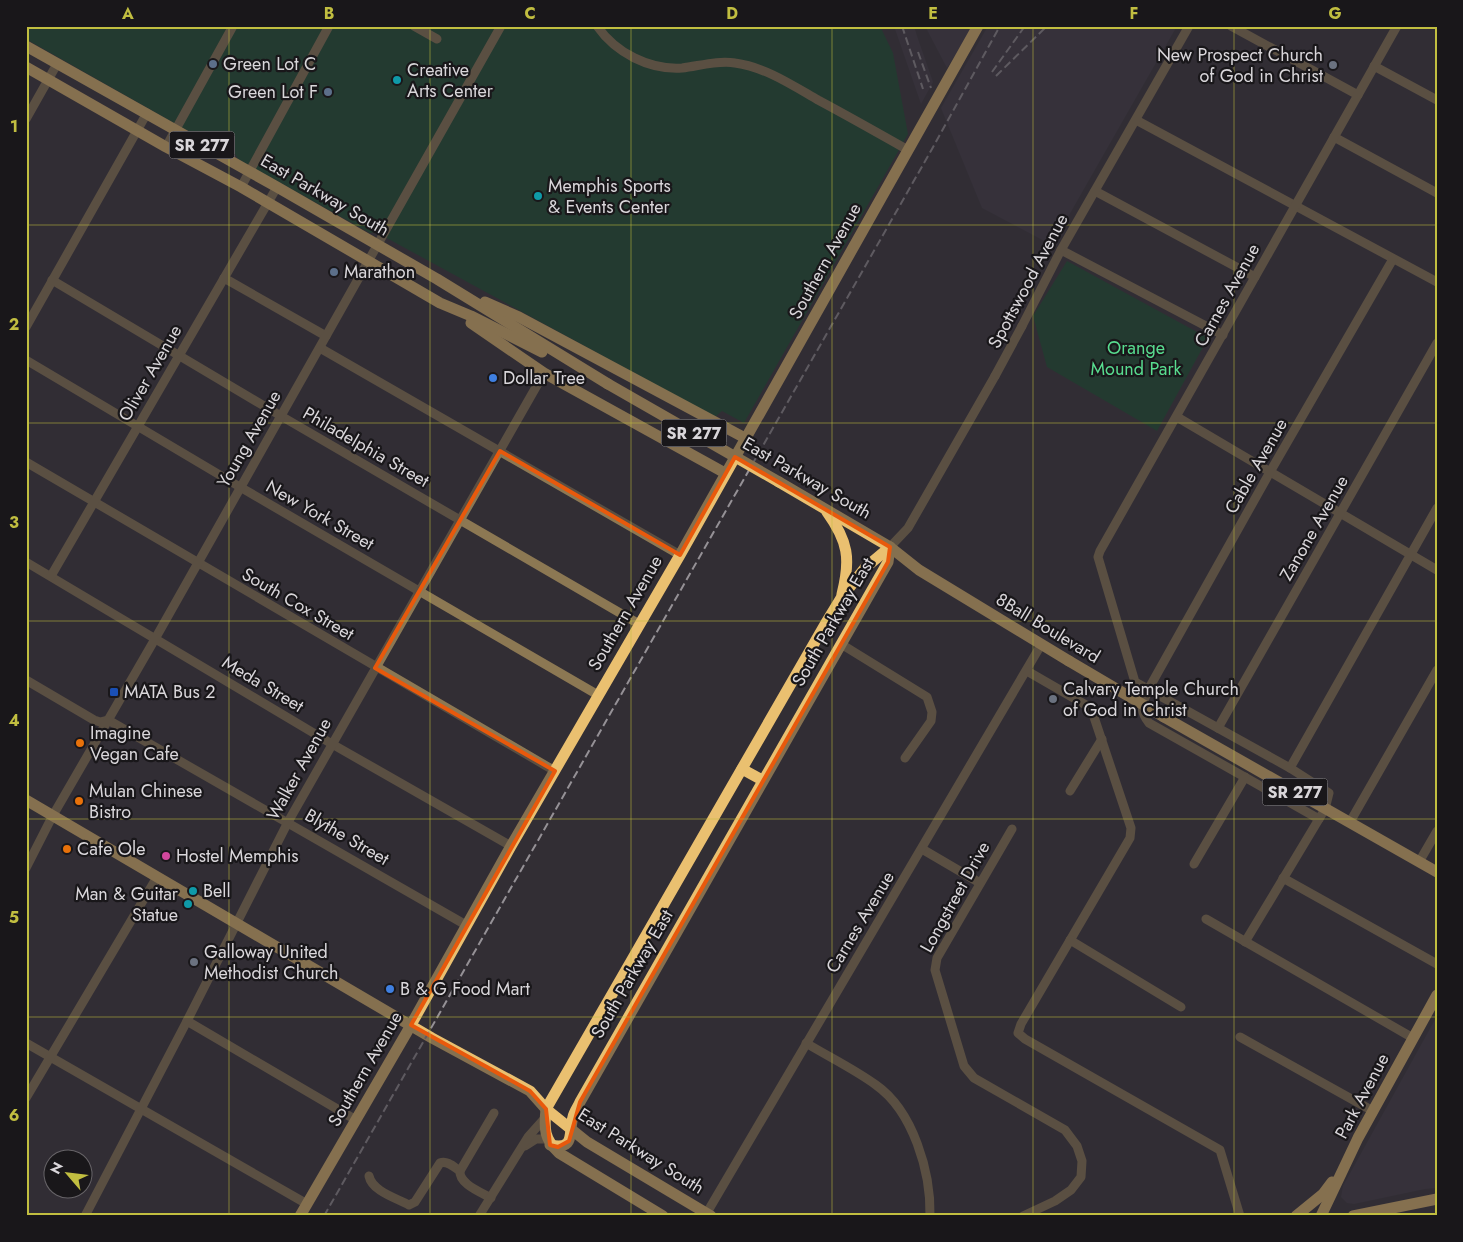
<svg xmlns="http://www.w3.org/2000/svg" width="1463" height="1242" viewBox="0 0 1463 1242" font-family="Jost,sans-serif">
<rect width="100%" height="100%" fill="#322e34"/>
<!-- built -->
<g fill="#3c3641">
<polygon points="894,26 914,26 917,36 933,82 921,104"/>
<polygon points="925,26 974,26 947,68"/>
<polygon points="988,26 1177,26 1052,245 982,208 941,108"/>
<polygon points="1437,1016 1437,1188 1425,1189 1354,1204 1347,1203 1341,1197 1343,1186"/>
</g>
<!-- green -->
<g fill="#13492b">
<polygon points="26,26 880,26 893,53 908,134 744,423 722,411 715,417 383,236 375,232 370,233 238,159 234,152 200,133 190,132 26,39"/>
<polygon points="1067,261 1208,338 1157,431 1047,367 1033,316"/>
</g>
<g fill="none" stroke-linecap="round" stroke-linejoin="round">
<!-- minor -->
<g stroke="#8c7853" stroke-width="9">
<polyline points="414,26 437,39"/>
<path d="M597 26C616 53 649 70 682 68 699 66 718 60 735 63 765 67 792 85 818 100 848 116 878 133 908 150"/>
<polyline points="1231,26 1358,95"/>
<polyline points="1374,66 1437,100"/>
<polyline points="26,119 57,64"/>
<polyline points="1136,120 1437,282"/>
<polyline points="1334,137 1437,193"/>
<polyline points="166,147 233,26"/>
<polyline points="241,187 329,26"/>
<polyline points="1095,191 1255,277"/>
<polyline points="1061,250 1223,335"/>
<polyline points="224,278 326,336"/>
<polyline points="52,280 281,416 639,624"/>
<polyline points="1022,326 1061,250 1189,26"/>
<polyline points="26,327 147,113"/>
<polyline points="320,348 680,555"/>
<polyline points="26,360 240,487 598,695"/>
<polyline points="1177,417 1437,570"/>
<polyline points="26,462 555,771"/>
<polyline points="890,547 908,528 995,376"/>
<polyline points="26,562 332,744 511,846"/>
<polyline points="51,576 277,187"/>
<polyline points="841,644 927,697 932,712 931,721 905,758"/>
<polyline points="1027,671 1091,708 1131,828 1130,838 1021,1024 1018,1033 1025,1039 1220,1150 1240,1216"/>
<polyline points="26,680 94,720 100,722 108,720 466,925"/>
<polyline points="1218,728 1437,343"/>
<polyline points="1290,768 1437,508"/>
<polyline points="1070,791 1102,739"/>
<path d="M1319 819 1149 723C1138 709 1143 705 1148 690L1270 472 1393 259"/>
<polyline points="1350,822 1437,670"/>
<polyline points="1012,829 937,958 935,970 964,1066 974,1078 1065,1130 1077,1146 1082,1161 1081,1177 1071,1190 1055,1201 1023,1216"/>
<polyline points="922,849 980,883"/>
<polyline points="1419,862 1437,831"/>
<polyline points="1194,864 1245,777"/>
<polyline points="26,868 52,817 155,639 501,26"/>
<polyline points="1283,878 1437,964"/>
<polyline points="1206,919 1413,1038"/>
<polyline points="1070,940 1181,1007"/>
<polyline points="1245,942 1325,809 1329,793 1290,768 1135,682 1098,557 1100,551 1397,26"/>
<polyline points="187,1021 356,1120"/>
<polyline points="1240,1037 1373,1111"/>
<polyline points="26,1043 307,1204"/>
<path d="M806 1043C829 1057 854 1069 876 1085 913 1111 931 1172 930 1216"/>
<polyline points="26,1098 157,877"/>
<polyline points="525,1146 536,1139 547,1139"/>
<path d="M369 1176C372 1191 396 1198 409 1205L415 1202 440 1163C447 1160 454 1167 460 1171"/>
<path d="M491 1198C481 1192 459 1184 460 1171L494 1113"/>
<polyline points="85,1216 187,1021 288,822 544,373"/>
<polyline points="479,1216 528,1137 545,1118"/>
<polyline points="705,1216 1041,645"/>
</g>
<!-- major -->
<g stroke="#eac070" stroke-width="11">
<polyline points="26,46 277,187 437,279 608,384"/>
<polyline points="26,67 166,147 241,187 440,303 471,316 542,352"/>
<polyline points="485,302 519,317 745,438"/>
<polyline points="471,323 544,373 725,473"/>
<polyline points="779,482 890,547 919,570 1069,661"/>
<path d="M827 512C848 541 851 559 842 594"/>
<polyline points="1164,717 1437,872"/>
<polyline points="742,769 762,780"/>
<polyline points="26,800 432,1038 530,1091 546,1109 587,1142 711,1216"/>
<path d="M550 1145C576 1150 568 1134 573 1117 574 1112 578 1107 580 1102L888 562 890 547"/>
<polyline points="300,1216 407,1032 511,846 680,555 978,26"/>
<path d="M663 1216 559 1153C544 1139 544 1129 546 1109L827 621 841 598 865 568 890 547"/>
<polyline points="1296,1216 1323,1194 1332,1182"/>
<polyline points="1321,1216 1358,1138 1437,995"/>
<polyline points="1353,1216 1437,1199"/>
</g>
<!-- rail -->
<g stroke="#959196" stroke-width="2" stroke-dasharray="8 4" stroke-linecap="butt">
<polyline points="902,26 923,89"/>
<polyline points="918,52 931,88"/>
<polyline points="992,72 1025,26"/>
<polyline points="996,76 1047,26"/>
<polyline points="1263,1215 1263,1216"/>
<polyline points="324,1216 932,149 1000,26"/>
</g>
<!-- minor-bridge -->
<polyline stroke="#8c7853" stroke-width="9" points="995,376 1022,326"/>
<!-- major-bridge -->
<g stroke="#eac070" stroke-width="11">
<polyline points="608,384 779,482"/>
<polyline points="1069,661 1164,717"/>
</g>
</g>
<!-- marked area -->
<path d="M0 0H1463V1242H0ZM500 451 680 555 735 457 890 547 888 562 580 1102 569 1141 558 1147 550 1145 546 1109 530 1091 411 1025 555 771 375 668Z" fill="#322e34" fill-opacity=".55" fill-rule="evenodd"/>
<path fill="none" stroke="#e8590c" stroke-width="4" stroke-linejoin="round" d="M500 451 680 555 735 457 890 547 888 562 580 1102 569 1141 558 1147 550 1145 546 1109 530 1091 411 1025 555 771 375 668Z"/>
<!-- grid -->
<path fill="none" stroke="#c1be40" stroke-width="1" stroke-opacity="0.55" d="M229 26V1216M430 26V1216M631 26V1216M832 26V1216M1033 26V1216M1234 26V1216M26 225H1437M26 423H1437M26 621H1437M26 819H1437M26 1017H1437"/>
<!-- markers -->
<g fill="#5c6f8a" stroke="#19171a" stroke-width="2">
<circle cx="213" cy="64" r="5"/>
<circle cx="328" cy="92" r="5"/>
<circle cx="334" cy="272" r="5"/>
</g>
<g fill="#6b7280" stroke="#19171a" stroke-width="2">
<circle cx="1333" cy="65" r="5"/>
<circle cx="1053" cy="699" r="5"/>
<circle cx="194" cy="962" r="5"/>
</g>
<g fill="#0f9aa8" stroke="#19171a" stroke-width="2">
<circle cx="397" cy="80" r="5"/>
<circle cx="538" cy="196" r="5"/>
<circle cx="193" cy="891" r="5"/>
<circle cx="188" cy="904" r="5"/>
</g>
<g fill="#3f7fe0" stroke="#19171a" stroke-width="2">
<circle cx="493" cy="378" r="5"/>
<circle cx="390" cy="989" r="5"/>
</g>
<rect fill="#1a4fb4" stroke="#19171a" stroke-width="2" x="109" y="687" width="10" height="10" rx="2.5"/>
<g fill="#e8710a" stroke="#19171a" stroke-width="2">
<circle cx="80" cy="743" r="5"/>
<circle cx="79" cy="801" r="5"/>
<circle cx="67" cy="849" r="5"/>
</g>
<circle fill="#d1479c" stroke="#19171a" stroke-width="2" cx="166" cy="856" r="5"/>
<g text-anchor="middle" stroke-width="4.5" stroke-linejoin="round" paint-order="stroke">
<!-- shield labels -->
<g fill="#19171a" stroke="#9f9da0" stroke-width="1">
<rect x="169.5" y="131.5" width="65" height="27" rx="4"/>
<rect x="661.5" y="419.5" width="65" height="27" rx="4"/>
<rect x="1262.5" y="778.5" width="65" height="27" rx="4"/>
</g>
<g font-size="16" font-weight="bold" fill="#d9d6da">
<text x="202" y="151">SR 277</text>
<text x="694" y="439">SR 277</text>
<text x="1295" y="798">SR 277</text>
</g>
<!-- poi labels -->
<g font-size="18" fill="#d9d6da" stroke="#19171a" text-anchor="start">
<text x="1323" y="61" text-anchor="end">New Prospect Church<tspan x="1323" dy="21">of God in Christ</tspan></text>
<text x="223" y="70">Green Lot C</text>
<text x="407" y="76">Creative<tspan x="407" dy="21">Arts Center</tspan></text>
<text x="318" y="98" text-anchor="end">Green Lot F</text>
<text x="548" y="192">Memphis Sports<tspan x="548" dy="21">&amp; Events Center</tspan></text>
<text x="344" y="278">Marathon</text>
<text x="503" y="384">Dollar Tree</text>
<text x="1063" y="695">Calvary Temple Church<tspan x="1063" dy="21">of God in Christ</tspan></text>
<text x="124" y="698">MATA Bus 2</text>
<text x="90" y="739">Imagine<tspan x="90" dy="21">Vegan Cafe</tspan></text>
<text x="89" y="797">Mulan Chinese<tspan x="89" dy="21">Bistro</tspan></text>
<text x="77" y="855">Cafe Ole</text>
<text x="176" y="862">Hostel Memphis</text>
<text x="203" y="897">Bell</text>
<text x="178" y="900" text-anchor="end">Man &amp; Guitar<tspan x="178" dy="21">Statue</tspan></text>
<text x="204" y="958">Galloway United<tspan x="204" dy="21">Methodist Church</tspan></text>
<text x="400" y="995">B &amp; G Food Mart</text>
</g>
<!-- street labels -->
<g font-size="18" fill="#d9d6da" stroke="#19171a">
<text transform="translate(325 195) rotate(30)" y="6">East Parkway South</text>
<text transform="translate(825 261) rotate(-61)" y="6">Southern Avenue</text>
<text transform="translate(1028 281) rotate(-62)" y="6">Spottswood Avenue</text>
<text transform="translate(1227 295) rotate(-61)" y="6">Carnes Avenue</text>
<text transform="translate(150 373) rotate(-60)" y="6">Oliver Avenue</text>
<text transform="translate(249 439) rotate(-60)" y="6">Young Avenue</text>
<text transform="translate(366 447) rotate(30)" y="6">Philadelphia Street</text>
<text transform="translate(1256 466) rotate(-60)" y="6">Cable Avenue</text>
<text transform="translate(807 478) rotate(30)" y="6">East Parkway South</text>
<text transform="translate(320 515) rotate(30)" y="6">New York Street</text>
<text transform="translate(1314 528) rotate(-60)" y="6">Zanone Avenue</text>
<text transform="translate(298 604) rotate(30)" y="6">South Cox Street</text>
<text transform="translate(625 613) rotate(-60)" y="6">Southern Avenue</text>
<text transform="translate(833 622) rotate(-60)" y="6">South Parkway East</text>
<text transform="translate(1048 628) rotate(31)" y="6">8Ball Boulevard</text>
<text transform="translate(263 684) rotate(31)" y="6">Meda Street</text>
<text transform="translate(299 769) rotate(-61)" y="6">Walker Avenue</text>
<text transform="translate(347 837) rotate(30)" y="6">Blythe Street</text>
<text transform="translate(955 897) rotate(-61)" y="6">Longstreet Drive</text>
<text transform="translate(860 922) rotate(-59)" y="6">Carnes Avenue</text>
<text transform="translate(632 974) rotate(-60)" y="6">South Parkway East</text>
<text transform="translate(365 1069) rotate(-60)" y="6">Southern Avenue</text>
<text transform="translate(1362 1096) rotate(-62)" y="6">Park Avenue</text>
<text transform="translate(641 1151) rotate(32)" y="6">East Parkway South</text>
</g>
<!-- park labels -->
<g font-size="18" fill="#58dc8f" stroke="#19171a">
<text x="1136" y="354">Orange<tspan x="1136" dy="21">Mound Park</tspan></text>
</g>
</g>
<!-- border -->
<rect width="1463" height="1242" fill="none" stroke="#19171a" stroke-width="55"/>
<!-- north arrow -->
<g transform="translate(68 1174) rotate(298)"><circle r="24" fill="#19171a" stroke="#666367"/>
<path d="M0-4L9 19L0 12L-9 19Z" fill="#c1be40"/>
<text y="-8" font-size="14" font-weight="bold" text-anchor="middle" fill="#d9d6da">N</text>
</g>
<rect x="28" y="28" width="1408" height="1186" fill="none" stroke="#c1be40" stroke-width="2"/>
<g font-size="16" text-anchor="middle" font-weight="bold" fill="#c1be40">
<text x="128" y="19">A</text>
<text x="329" y="19">B</text>
<text x="530" y="19">C</text>
<text x="732" y="19">D</text>
<text x="933" y="19">E</text>
<text x="1134" y="19">F</text>
<text x="1335" y="19">G</text>
<text x="14" y="132">1</text>
<text x="14" y="330">2</text>
<text x="14" y="528">3</text>
<text x="14" y="726">4</text>
<text x="14" y="923">5</text>
<text x="14" y="1121">6</text>
</g>
</svg>
